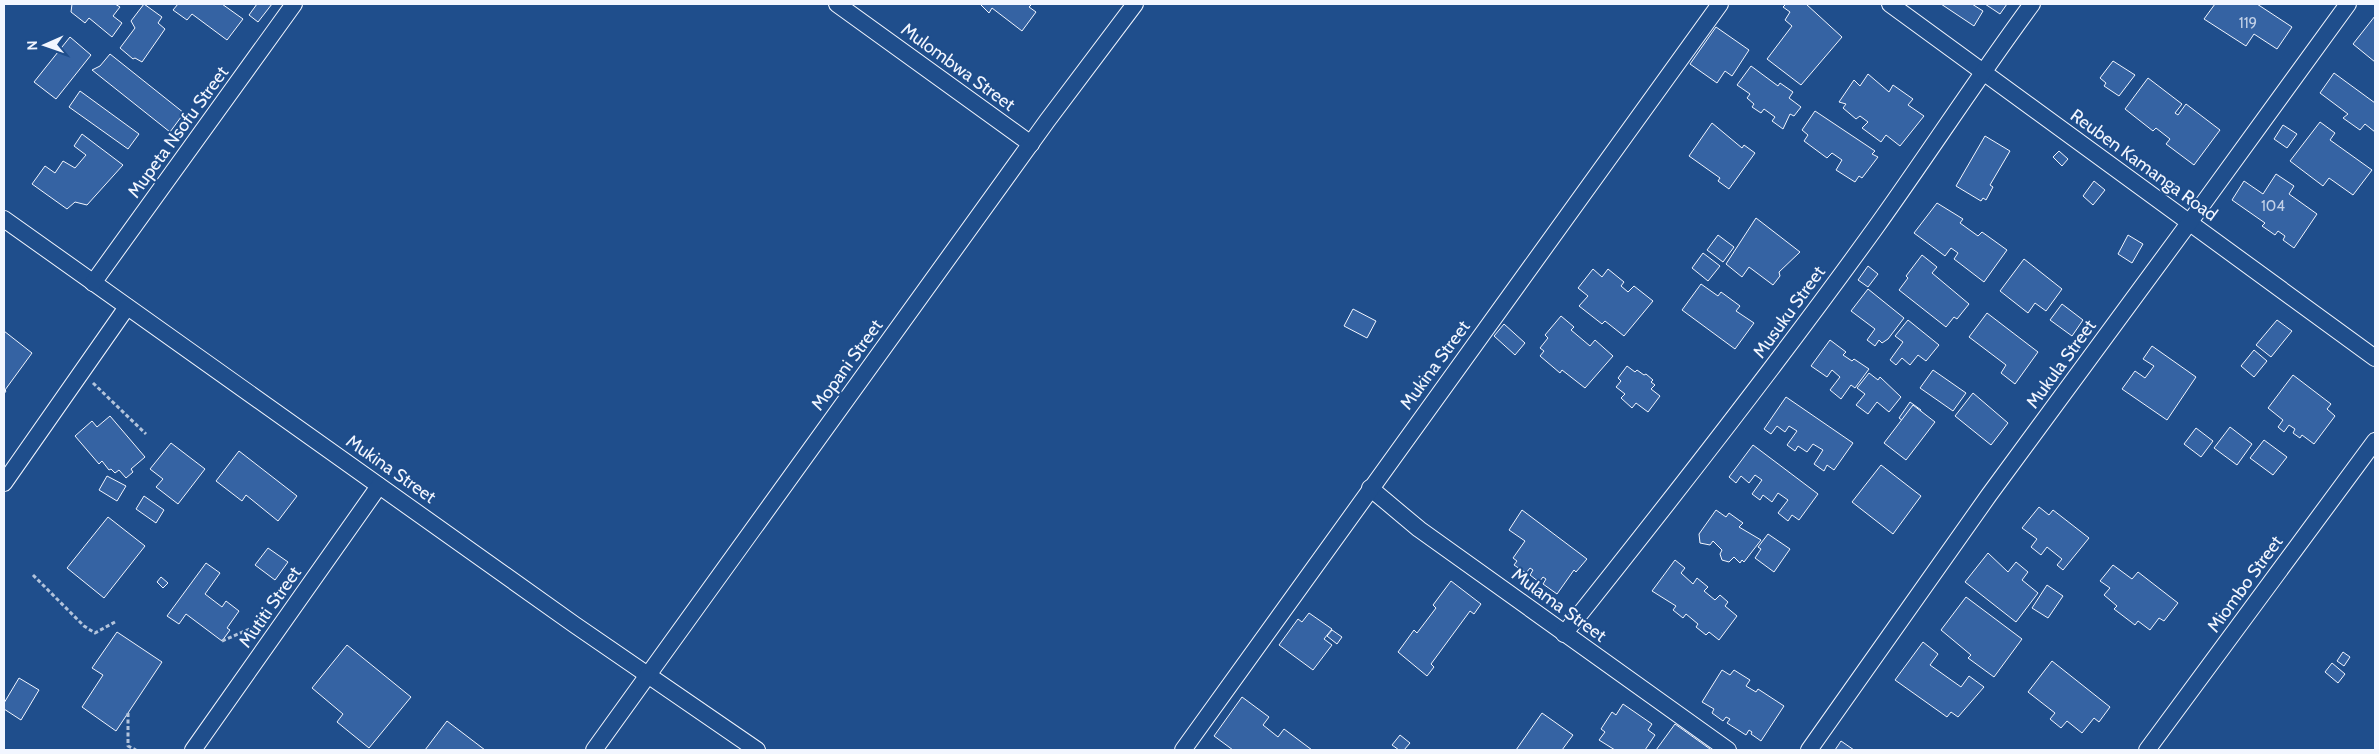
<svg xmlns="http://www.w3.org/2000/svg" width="2379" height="754" viewBox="0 0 2379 754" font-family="Cabin,sans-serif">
<rect width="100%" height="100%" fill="#1f4e8c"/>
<!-- building -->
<g fill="#3563a3" stroke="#f2f6ff">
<polygon points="72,4 115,4 120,7 113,16 122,23 112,37 89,18 85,23 71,12"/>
<polygon points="144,4 162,17 158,23 165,29 142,62 135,58 133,59 120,48 135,28 131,21"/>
<polygon points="178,4 222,4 243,19 227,40 192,14 187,20 173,10"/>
<polygon points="257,4 272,4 258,22 249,15"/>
<polygon points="980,4 1032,4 1029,7 1036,12 1022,31 992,8 989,13"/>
<polygon points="1786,4 1806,4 1842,37 1801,85 1767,59 1792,26 1785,20 1790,12 1783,7"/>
<polygon points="1941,4 1972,4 1983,11 1974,26"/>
<polygon points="1985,4 2007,4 2000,14"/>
<polygon points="2215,4 2257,4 2292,27 2277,49 2254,34 2246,46 2204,19"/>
<polygon points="2375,16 2375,62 2353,44"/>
<polygon points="1716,27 1749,50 1732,76 1725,71 1717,83 1690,64"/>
<polygon points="70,37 91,55 56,99 34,82"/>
<polygon points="110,54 184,113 170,132 92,70 100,66"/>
<polygon points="2113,61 2135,75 2119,96 2104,86 2106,83 2100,78"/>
<polygon points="1751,66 1778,86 1780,83 1793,92 1789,98 1801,107 1794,116 1790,114 1783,129 1772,121 1775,117 1764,109 1761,113 1752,107 1754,104 1747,98 1750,94 1737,85"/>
<polygon points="2334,73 2375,103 2375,132 2365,124 2360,130 2343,118 2348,114 2320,93"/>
<polygon points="1868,74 1889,92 1893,85 1913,99 1908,105 1924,116 1900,146 1886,135 1881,142 1862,128 1868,122 1860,116 1856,119 1843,108 1846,104 1839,102 1854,80 1860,86"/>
<polygon points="2148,78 2182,104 2175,113 2178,115 2186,104 2220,130 2194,165 2166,144 2170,139 2156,128 2153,131 2125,109"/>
<polygon points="80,91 139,134 128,149 69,107"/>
<polygon points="1815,111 1875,151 1872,154 1878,157 1862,178 1859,176 1855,182 1836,170 1842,160 1832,153 1827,158 1804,141 1808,135 1802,130"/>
<polygon points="2320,122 2335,133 2330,140 2372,170 2353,195 2329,178 2323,186 2290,161"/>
<polygon points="1712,123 1742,148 1744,145 1755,153 1729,189 1718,181 1720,178 1689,156"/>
<polygon points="2283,125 2297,134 2287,148 2274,139"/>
<polygon points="82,134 123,165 87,205 75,202 67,209 32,184 45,166 55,173 63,161 75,168 86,155 74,146"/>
<polygon points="1985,136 2010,151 1990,185 1993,187 1986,200 1983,198 1981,201 1956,186"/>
<polygon points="2059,151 2068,159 2062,166 2053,157"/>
<polygon points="2276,174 2294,186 2289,194 2317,214 2294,248 2283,240 2285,236 2278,231 2275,235 2262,226 2265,223 2232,200 2244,181 2263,194"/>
<polygon points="2094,181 2105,190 2093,205 2083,196"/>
<polygon points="1937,203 1963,219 1960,223 1978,236 1982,232 2007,250 1984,282 1954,259 1958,253 1951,248 1945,256 1914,233"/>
<polygon points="1756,218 1800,252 1779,272 1780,276 1773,285 1749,267 1742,277 1726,264"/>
<polygon points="1718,235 1734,247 1723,262 1707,250"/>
<polygon points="2128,235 2143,244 2132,263 2118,254"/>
<polygon points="1703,253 1720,266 1708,281 1692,268"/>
<polygon points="1922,255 1937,267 1932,273 1969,304 1957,319 1954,317 1946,327 1899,290 1908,278 1906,276"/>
<polygon points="2024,259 2062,289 2046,311 2035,303 2028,313 2000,291"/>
<polygon points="1868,266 1878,274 1868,287 1858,280"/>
<polygon points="1593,269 1602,277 1608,269 1624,282 1621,286 1628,292 1634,286 1653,301 1624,336 1605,321 1602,324 1579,306 1588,296 1578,288"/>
<polygon points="1701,284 1718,296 1721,292 1740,306 1736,311 1754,323 1735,349 1682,310"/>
<polygon points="1868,289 1904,318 1888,339 1882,343 1879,340 1875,346 1867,340 1875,329 1851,311"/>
<polygon points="2062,304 2083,320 2072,336 2050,320"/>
<polygon points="1353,309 1376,321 1367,338 1344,326"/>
<polygon points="1987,313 2038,352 2015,384 2001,373 2006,365 1969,337"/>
<polygon points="1561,316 1574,327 1571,330 1590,346 1595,340 1613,356 1585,388 1562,370 1560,373 1540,356 1544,351 1540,348 1548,338 1545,335"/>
<polygon points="1908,320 1939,345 1926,361 1918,355 1910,365 1902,358 1896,365 1890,360 1903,342 1895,336"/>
<polygon points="2277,320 2292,331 2271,357 2256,345"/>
<polygon points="1504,324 1525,343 1515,355 1494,336"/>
<polygon points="4,331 32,353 5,390 6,391 4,394"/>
<polygon points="1830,340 1846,352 1843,355 1852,361 1854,359 1869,369 1855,388 1851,385 1841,399 1830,390 1840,377 1832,370 1827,377 1811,366"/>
<polygon points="2152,346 2196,377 2167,420 2122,389 2135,371 2145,378 2154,366 2143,359"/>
<polygon points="2254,350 2267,361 2254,377 2241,366"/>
<polygon points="1627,366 1635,372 1637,370 1644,375 1646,374 1653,380 1651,382 1655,385 1651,389 1660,396 1648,412 1636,403 1632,408 1621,398 1625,394 1616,387 1621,381 1618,378"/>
<polygon points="1933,370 1966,393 1953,411 1920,388"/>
<polygon points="1869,373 1878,380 1880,377 1901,397 1889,412 1877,402 1868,414 1856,405 1865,394 1857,388"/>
<polygon points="2293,375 2331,404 2327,409 2335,416 2314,444 2302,435 2300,438 2293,433 2295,429 2289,425 2284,432 2278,427 2283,420 2268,408"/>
<polygon points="1973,393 2008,423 1991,445 1955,416"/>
<polygon points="1786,397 1853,443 1834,470 1827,465 1824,471 1814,464 1823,450 1813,444 1807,452 1798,446 1795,451 1787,445 1797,431 1789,426 1785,432 1777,426 1771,434 1764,429"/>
<polygon points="1910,402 1921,410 1910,426 1899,418"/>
<polygon points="1913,405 1935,422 1906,460 1884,443"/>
<polygon points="110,416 145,457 131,469 133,472 126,478 119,470 115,473 111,469 109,470 102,461 99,464 75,436 92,421 97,427"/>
<polygon points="2230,427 2252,444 2237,465 2214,448"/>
<polygon points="2196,428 2213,441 2201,457 2184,444"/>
<polygon points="2264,440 2287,457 2273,475 2250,458"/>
<polygon points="171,443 205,469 178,504 156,487 163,479 150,469"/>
<polygon points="1753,445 1818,494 1799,520 1792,515 1788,521 1778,513 1788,500 1778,493 1772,502 1763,495 1760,500 1752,494 1762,480 1755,475 1749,483 1741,476 1736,483 1729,477"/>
<polygon points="239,451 297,496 278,521 246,495 242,501 216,481"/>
<polygon points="1881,465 1921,496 1893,534 1852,502"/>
<polygon points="107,476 126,486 117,501 99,490"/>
<polygon points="144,496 164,510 156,523 136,509"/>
<polygon points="2039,507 2049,515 2053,510 2089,538 2063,570 2057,565 2062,559 2047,547 2041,555 2031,547 2037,539 2022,528"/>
<polygon points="1522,510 1587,559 1576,572 1574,570 1557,594 1543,584 1546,579 1543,577 1539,582 1530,575 1533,570 1530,568 1526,573 1514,565 1517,561 1513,558 1525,541 1509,530"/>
<polygon points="1716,510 1726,517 1729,513 1743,523 1739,527 1761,540 1744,562 1742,560 1740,563 1734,557 1729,562 1722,560 1720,554 1722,550 1713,541 1710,545 1700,543 1699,534"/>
<polygon points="108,517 145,546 104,598 67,568"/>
<polygon points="1768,534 1790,549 1774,572 1755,558 1761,549 1758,547"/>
<polygon points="268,548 288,562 275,580 255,565"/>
<polygon points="1988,553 2008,572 2016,562 2028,572 2022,580 2038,593 2016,622 1965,582"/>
<polygon points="1675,560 1685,568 1681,573 1693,584 1697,578 1708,587 1704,591 1715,600 1720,595 1728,602 1725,606 1737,616 1719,640 1709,632 1706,635 1696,627 1698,624 1686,614 1683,618 1673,610 1676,606 1652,591"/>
<polygon points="206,563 220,573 205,594 222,607 226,601 239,611 227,628 230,630 222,641 186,614 179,624 167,616"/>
<polygon points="2113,565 2132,579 2138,572 2178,603 2164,621 2159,618 2150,630 2138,621 2135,625 2114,609 2117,606 2104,595 2110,588 2100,581"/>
<polygon points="161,577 168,583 163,588 157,582"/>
<polygon points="1451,581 1481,604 1474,614 1470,611 1431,664 1434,667 1427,676 1398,652 1414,630 1417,633 1436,608 1433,605"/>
<polygon points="2047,585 2063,596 2048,618 2032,608"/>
<polygon points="1966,597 2022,639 1994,677 1968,658 1971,655 1941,630"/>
<polygon points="1309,613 1332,629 1324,639 1332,645 1313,670 1279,645 1298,619 1302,622"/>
<polygon points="1332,630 1342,637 1337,644 1327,636"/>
<polygon points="117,632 162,662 116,731 82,707 103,675 92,668"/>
<polygon points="1923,642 1938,654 1930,665 1961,687 1969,676 1984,687 1958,717 1951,712 1947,717 1895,680"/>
<polygon points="347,645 411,697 369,748 337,722 343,714 312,688"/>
<polygon points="2343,652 2350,657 2344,666 2337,661"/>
<polygon points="2052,661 2110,707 2099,722 2094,718 2082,733 2067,721 2061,728 2050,719 2055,713 2028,692"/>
<polygon points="2332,663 2345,674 2338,683 2325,672"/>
<polygon points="1722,670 1730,675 1734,670 1750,680 1746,686 1756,692 1758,689 1784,706 1761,741 1751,734 1752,732 1749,730 1746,735 1727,723 1730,719 1726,717 1723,721 1712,713 1714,709 1702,702"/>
<polygon points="19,678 39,690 21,720 4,709 4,703"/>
<polygon points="1242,697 1269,717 1263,725 1278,737 1284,729 1312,750 1233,750 1214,736"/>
<polygon points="1623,704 1652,724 1648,730 1655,735 1645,750 1615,750 1599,740 1605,732 1601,729 1612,712 1616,715"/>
<polygon points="1542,713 1573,735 1562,750 1516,750"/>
<polygon points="447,721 485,750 425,750"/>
<polygon points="1675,724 1710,749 1709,750 1656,750"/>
<polygon points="1400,735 1410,743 1404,750 1399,750 1392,745"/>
<polygon points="1841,741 1854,750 1835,750"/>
</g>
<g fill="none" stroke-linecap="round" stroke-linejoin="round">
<!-- street casing -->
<g stroke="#f2f6ff" stroke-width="18">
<g id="street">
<polyline points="837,4 1031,144"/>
<polyline points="1890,4 2375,358"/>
<polyline points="4,219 575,625 757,750"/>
<polyline points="93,283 294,4"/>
<polyline points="4,483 127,307"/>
<polyline points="1370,488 1419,529 1728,750"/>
<path d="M1564 634C1671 500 1776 366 1876 227 1929 153 1978 77 2032 4"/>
<polyline points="193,750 379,486"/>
<polyline points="594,750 1047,121 1135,4"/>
<polyline points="1183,750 1720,4"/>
<polyline points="1809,750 1989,495 2189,223 2348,4"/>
<polyline points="2147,750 2375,441"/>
</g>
</g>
<!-- path -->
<g stroke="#b3c4dc" stroke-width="3" stroke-dasharray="4 2.5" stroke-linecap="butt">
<polyline points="93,383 146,434"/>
<polyline points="33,575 84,626 95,633 115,622"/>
<polyline points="222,641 252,628 259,628"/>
<polyline points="128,713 128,746 136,750"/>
</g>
<!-- street -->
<use href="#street" stroke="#1f4e8c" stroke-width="16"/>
</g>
<g text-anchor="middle" stroke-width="4" stroke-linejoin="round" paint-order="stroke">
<!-- number labels -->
<g font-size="15" fill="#c3d1e8">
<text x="2248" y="28">119</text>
<text x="2273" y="211">104</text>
</g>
<!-- street labels -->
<g font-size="18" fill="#f2f6ff" stroke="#1f4e8c">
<text transform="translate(958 67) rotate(36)" y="6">Mulombwa Street</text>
<text transform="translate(178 132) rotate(-54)" y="6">Mupeta Nsofu Street</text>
<text transform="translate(2144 165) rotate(36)" y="6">Reuben Kamanga Road</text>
<text transform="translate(1789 312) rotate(-54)" y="6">Musuku Street</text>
<text transform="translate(2061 364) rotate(-54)" y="6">Mukula Street</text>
<text transform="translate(847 365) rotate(-54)" y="6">Mopani Street</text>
<text transform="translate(1435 365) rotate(-54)" y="6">Mukina Street</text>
<text transform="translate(391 469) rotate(35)" y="6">Mukina Street</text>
<text transform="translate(2245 584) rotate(-54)" y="6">Miombo Street</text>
<text transform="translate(1559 605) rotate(36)" y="6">Mulama Street</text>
<text transform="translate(270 607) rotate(-55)" y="6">Mutiti Street</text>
</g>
</g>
<!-- border -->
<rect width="2379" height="754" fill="none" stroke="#f2f6ff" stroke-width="10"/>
<!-- north arrow -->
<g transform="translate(45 45) rotate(268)" stroke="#1f4e8c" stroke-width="4" paint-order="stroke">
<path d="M0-4L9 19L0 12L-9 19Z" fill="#f2f6ff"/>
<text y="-8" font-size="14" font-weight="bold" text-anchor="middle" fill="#f2f6ff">N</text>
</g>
</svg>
